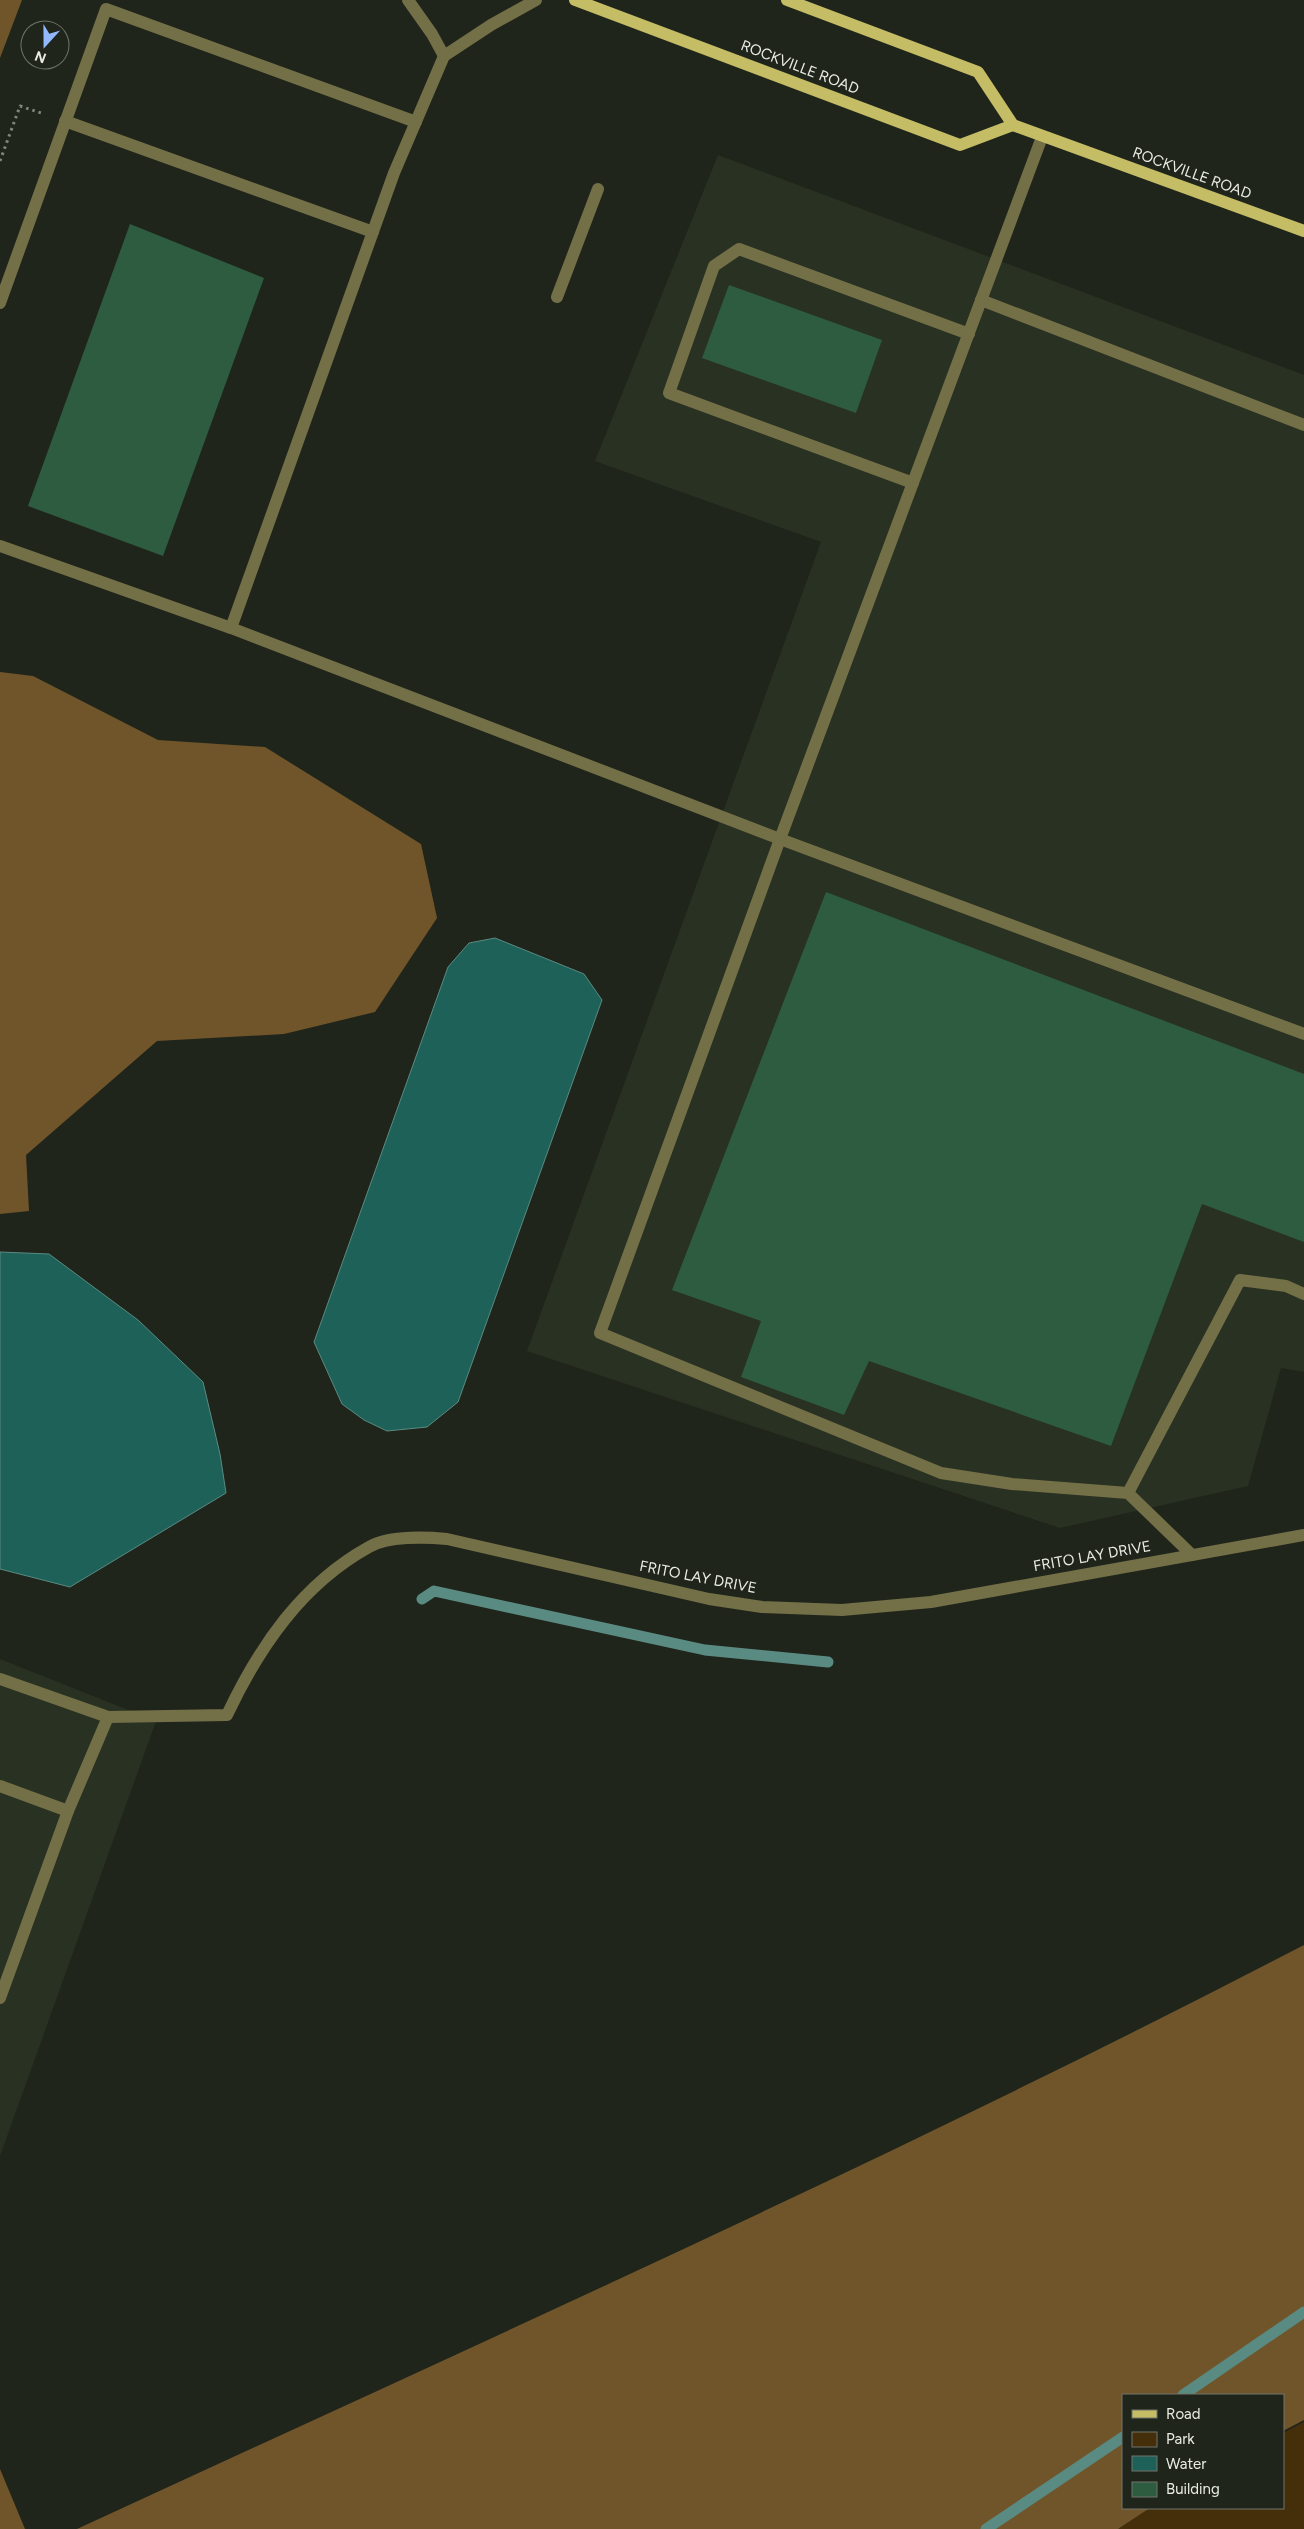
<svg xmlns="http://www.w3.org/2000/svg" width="1304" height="2529" viewBox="0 0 1304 2529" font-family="Figtree,sans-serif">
<rect width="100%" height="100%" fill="#20251b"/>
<!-- built -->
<g fill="#293122">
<polygon points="718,155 1304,375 1304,1372 1281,1368 1248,1486 1060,1528 527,1351 821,542 595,461"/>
<polygon points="0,1659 156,1721 0,2156"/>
</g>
<!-- green -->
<polygon fill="#452f0a" points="1304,2422 1304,2529 1118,2529 1150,2508 1283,2508 1283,2433"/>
<!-- forest -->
<g fill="#70552b">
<polygon points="0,0 22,0 0,58"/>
<polygon points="0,672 33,676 158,740 265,747 421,844 437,918 375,1012 284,1034 157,1041 26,1155 29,1211 0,1214"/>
<path d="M1304 1945V2420L1283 2431V2395H1123V2508H1150L1118 2529H77C488 2339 902 2154 1304 1945Z"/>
<polygon points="0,2469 25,2529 0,2529"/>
</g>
<!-- water -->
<g fill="#1d6158" stroke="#5a8b82">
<polygon points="495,938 584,974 602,1000 458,1402 427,1427 387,1431 364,1420 342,1404 314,1342 448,967 469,943"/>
<polygon points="0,1252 49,1254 138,1320 203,1382 220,1454 226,1493 70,1587 0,1569"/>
</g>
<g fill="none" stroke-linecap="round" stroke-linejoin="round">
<!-- stream -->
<g stroke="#5a8b82" stroke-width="11">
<polyline points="422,1599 434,1591 705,1650 828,1662"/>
<polyline points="1183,2395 1304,2312"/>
<polyline points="986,2529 1123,2437"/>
</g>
</g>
<!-- building -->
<g fill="#2e5c41">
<polygon points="130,224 264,278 163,556 28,506"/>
<polygon points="729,285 882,340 856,413 702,358"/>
<polygon points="826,892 1304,1074 1304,1242 1202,1204 1111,1446 869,1361 844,1415 741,1377 761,1321 672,1290"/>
</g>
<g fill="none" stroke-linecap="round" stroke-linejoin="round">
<!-- path -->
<polyline stroke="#81867d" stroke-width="3" stroke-dasharray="2.5 4" stroke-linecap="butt" points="0,161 20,106 41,113"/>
<!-- minor -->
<g stroke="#736f47" stroke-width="12">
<polyline points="408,0 432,34 444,56"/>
<polyline points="536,0 491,25 444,56 394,173 231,628 780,839 1304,1034"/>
<polyline points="65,121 373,232"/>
<polyline points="1042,137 780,839 600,1333 941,1473 1012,1484 1128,1493 1192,1555"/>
<polyline points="557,297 598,189"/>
<polyline points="981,300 1304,425"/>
<polyline points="0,303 106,9 416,122"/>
<polyline points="913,483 669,393 714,266 739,249 969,334"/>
<polyline points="0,546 231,628"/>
<polyline points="1128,1493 1240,1280 1286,1286 1304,1294"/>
<path d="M0 1679 108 1717 227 1715C259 1647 302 1584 369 1547 388 1536 425 1537 447 1539L709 1599 762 1607 842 1610 931 1602 1304 1535"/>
<polyline points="0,1786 68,1811"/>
<polyline points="0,1998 68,1811 108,1717"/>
</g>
<!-- major -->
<g stroke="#c5bd66" stroke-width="12">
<polyline points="575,0 960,145 1013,125"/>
<polyline points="787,0 978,72 1013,125 1304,231"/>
</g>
</g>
<g text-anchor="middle" stroke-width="5" stroke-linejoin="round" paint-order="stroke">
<!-- street labels -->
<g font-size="15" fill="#e8ece5" stroke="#20251b">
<text transform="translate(800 67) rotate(21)" y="5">ROCKVILLE ROAD</text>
<text transform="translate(1192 173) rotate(20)" y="5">ROCKVILLE ROAD</text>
<text transform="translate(1092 1556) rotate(-10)" y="5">FRITO LAY DRIVE</text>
<text transform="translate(698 1577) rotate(11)" y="5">FRITO LAY DRIVE</text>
</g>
</g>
<!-- legend -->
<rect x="1122" y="2394" width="162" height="115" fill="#20251b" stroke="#70756c"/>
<rect x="1132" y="2410" width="25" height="8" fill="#c5bd66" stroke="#70756c"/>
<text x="1166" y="2419" font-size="15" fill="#e8ece5">Road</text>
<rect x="1132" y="2432" width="25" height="15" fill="#452f0a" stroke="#70756c"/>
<text x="1166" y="2444" font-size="15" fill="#e8ece5">Park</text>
<rect x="1132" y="2456" width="25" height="15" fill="#1d6158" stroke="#70756c"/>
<text x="1166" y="2469" font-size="15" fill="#e8ece5">Water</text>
<rect x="1132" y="2482" width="25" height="15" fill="#2e5c41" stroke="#70756c"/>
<text x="1166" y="2494" font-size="15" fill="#e8ece5">Building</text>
<!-- north arrow -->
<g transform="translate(45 45) rotate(201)"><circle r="24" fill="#20251b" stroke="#70756c"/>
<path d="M0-4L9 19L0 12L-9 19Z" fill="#92b8fd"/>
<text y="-8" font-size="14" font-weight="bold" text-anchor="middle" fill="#e8ece5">N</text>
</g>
</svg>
